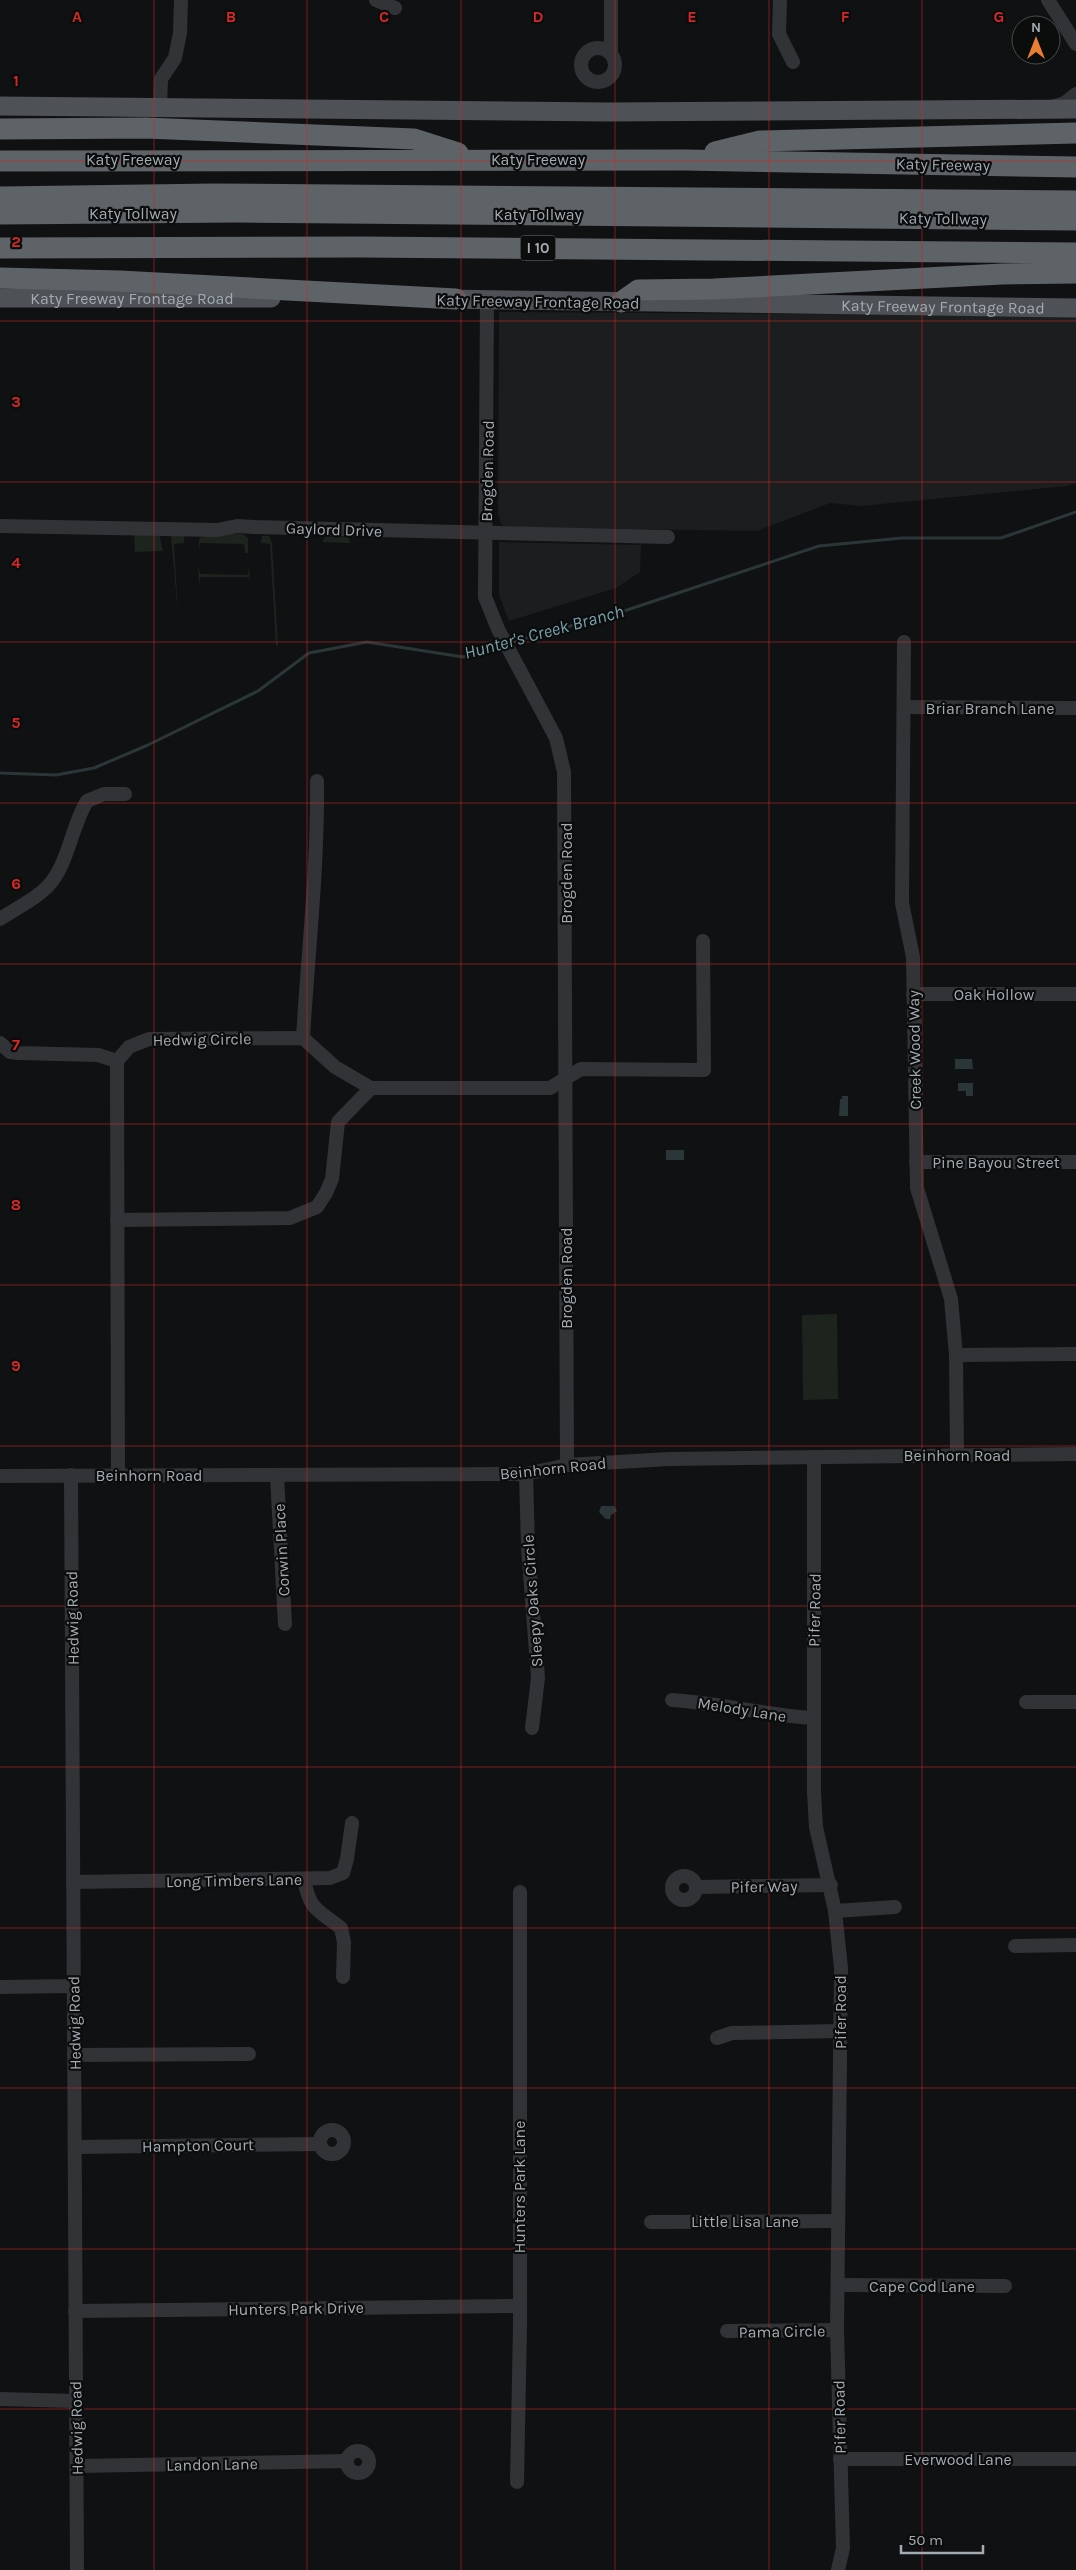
<svg xmlns="http://www.w3.org/2000/svg" width="1076" height="2570" viewBox="0 0 1076 2570" font-family="Karla,sans-serif">
<rect width="100%" height="100%" fill="#101112"/>
<!-- built -->
<g fill="#1c1d1e">
<polygon points="499,312 1076,316 1076,483 1067,486 861,506 830,503 757,531 507,527 501,524 498,513"/>
<polygon points="499,542 641,545 640,572 616,588 509,621 499,595"/>
</g>
<!-- green -->
<g fill="#1d241d">
<polygon points="134,532 159,534 164,555 162,551 135,552"/>
<polygon points="203,533 243,534 248,538 248,553 245,553 244,544 200,543 199,552 199,540"/>
<polygon points="171,535 184,536 184,543 174,544 178,614"/>
<polygon points="262,536 269,536 272,543 278,646 276,646 270,544 261,543"/>
<polygon points="326,536 348,537 351,543 322,542"/>
<polygon points="198,565 200,574 248,575 249,566 250,585 249,577 200,577 199,586"/>
<polygon points="837,1314 838,1399 803,1400 802,1315"/>
</g>
<!-- water -->
<g fill="#2b3639">
<polygon points="955,1059 972,1059 973,1069 955,1069"/>
<polygon points="958,1083 973,1083 973,1096 966,1096 966,1091 958,1091"/>
<polygon points="842,1096 848,1096 848,1116 839,1116 840,1099 842,1099"/>
<rect x="666" y="1150" width="18" height="10"/>
<polygon points="601,1506 614,1506 617,1511 611,1515 610,1519 606,1519 599,1512"/>
</g>
<g fill="none" stroke-linecap="round" stroke-linejoin="round">
<!-- stream -->
<g stroke="#2b3639" stroke-width="3">
<polyline points="508,643 618,613 819,546 902,538 1001,538 1076,512"/>
<polyline points="0,773 56,775 94,768 148,745 258,691 309,653 367,642 463,657 502,645"/>
</g>
<!-- minor -->
<g stroke="#313336" stroke-width="14">
<polyline points="376,0 395,8"/>
<polyline points="611,0 611,54"/>
<polyline points="780,0 779,34 793,62"/>
<polyline points="1048,0 1076,44"/>
<circle cx="598" cy="65" r="17"/>
<polyline points="1053,107 1065,103 1076,94"/>
<polyline points="160,108 161,79 175,58 180,33 181,0"/>
<polyline points="487,300 485,597 498,629 556,738 564,772 567,1465"/>
<polyline points="0,526 217,530 237,526 254,527 668,537"/>
<polyline points="904,642 902,903 913,957 917,1188 951,1299 956,1355 957,1454"/>
<polyline points="905,707 1076,708"/>
<path d="M0 919C16 908 35 900 48 886 69 863 71 827 87 801L104 794H125"/>
<polyline points="913,994 1075,994"/>
<path d="M303 1038C308 952 318 867 317 781"/>
<polyline points="0,1043 10,1052 18,1053 98,1055 117,1061"/>
<polyline points="916,1162 1076,1162"/>
<polyline points="117,1220 290,1218 317,1207 326,1193 332,1179 338,1122 371,1088 550,1088 581,1069 704,1070 703,941"/>
<polyline points="956,1355 1076,1354"/>
<polyline points="814,1457 814,1792 816,1827 835,1911 841,1968 837,2330 843,2548 838,2570"/>
<polyline points="526,1474 528,1547 538,1678 532,1728"/>
<polyline points="71,1475 77,2570"/>
<polyline points="118,1475 117,1061 129,1047 149,1039 303,1038 335,1067 371,1088"/>
<polyline points="0,1476 526,1474 567,1465 669,1459 1076,1454"/>
<polyline points="277,1476 285,1624"/>
<path d="M672 1700C719 1703 765 1715 813 1718"/>
<polyline points="1026,1702 1076,1702"/>
<circle cx="684" cy="1888" r="12"/>
<path d="M304 1879C310 1911 317 1909 341 1928L344 1942 343 1977"/>
<polyline points="73,1882 330,1878 343,1873 347,1859 352,1823"/>
<polyline points="696,1887 831,1885"/>
<polyline points="835,1911 895,1907"/>
<polyline points="1015,1946 1076,1945"/>
<polyline points="0,1987 73,1986"/>
<polyline points="717,2038 732,2033 840,2031"/>
<polyline points="74,2055 249,2054"/>
<circle cx="332" cy="2142" r="12"/>
<polyline points="75,2147 320,2144"/>
<polyline points="651,2222 838,2221"/>
<polyline points="840,2285 1005,2286"/>
<polyline points="75,2311 518,2306"/>
<polyline points="727,2331 837,2330"/>
<polyline points="0,2399 75,2401"/>
<circle cx="358" cy="2462" r="11"/>
<polyline points="840,2459 1076,2459"/>
<polyline points="77,2466 347,2461"/>
<polyline points="517,2482 520,2326 520,1892"/>
</g>
<!-- major -->
<g stroke="#4e5155" stroke-width="19">
<polyline points="0,106 607,112 1076,109"/>
<path id="s1" d="M0 298H271"/>
<path id="s2" d="M441 299 1076 308"/>
</g>
<!-- highway -->
<g stroke="#5e6367" stroke-width="21">
<polyline points="0,129 146,128 414,139 458,153"/>
<polyline points="715,152 760,141 1076,133"/>
<polyline points="0,161 685,160 1076,167"/>
<polyline points="0,197 215,194 1076,201"/>
<polyline points="0,214 236,212 1076,220"/>
<polyline points="0,248 360,247 1076,253"/>
<polyline points="0,278 120,281 456,299"/>
<polyline points="621,302 638,290 714,289 1002,274 1076,273"/>
</g>
</g>
<!-- grid -->
<path fill="none" stroke="#d62828" stroke-width="1" stroke-opacity="0.55" d="M154 0V2570M307 0V2570M461 0V2570M615 0V2570M769 0V2570M922 0V2570M0 161H1076M0 321H1076M0 482H1076M0 642H1076M0 803H1076M0 964H1076M0 1124H1076M0 1285H1076M0 1446H1076M0 1606H1076M0 1767H1076M0 1928H1076M0 2088H1076M0 2249H1076M0 2409H1076"/>
<g text-anchor="middle" stroke-width="4.5" stroke-linejoin="round" paint-order="stroke">
<!-- shield labels -->
<rect fill="#0b0c0c" stroke="#757b80" stroke-width="1" x="520.5" y="235.5" width="35" height="25" rx="4"/>
<g font-size="15" font-weight="bold" fill="#a2abb2">
<text x="538" y="253">I 10</text>
</g>
<!-- street labels -->
<g font-size="16" fill="#a2abb2" stroke="#0b0c0c">
<text x="133" y="165">Katy Freeway</text>
<text x="538" y="165">Katy Freeway</text>
<text transform="translate(943 164) rotate(1)" y="6">Katy Freeway</text>
<text x="133" y="219">Katy Tollway</text>
<text x="538" y="220">Katy Tollway</text>
<text transform="translate(943 218) rotate(1)" y="6">Katy Tollway</text>
<text dy="6" stroke="none"><textPath href="#s1" startOffset="132">Katy Freeway Frontage Road</textPath></text>
<text transform="translate(538 301) rotate(1)" y="6">Katy Freeway Frontage Road</text>
<text dy="6" stroke="none"><textPath href="#s2" startOffset="502">Katy Freeway Frontage Road</textPath></text>
<text transform="translate(487 471) rotate(-89)" y="6">Brogden Road</text>
<text transform="translate(334 529) rotate(2)" y="6">Gaylord Drive</text>
<text x="990" y="714">Briar Branch Lane</text>
<text transform="translate(566 873) rotate(-90)" y="6">Brogden Road</text>
<text x="994" y="1000">Oak Hollow</text>
<text transform="translate(202 1039) rotate(-1)" y="6">Hedwig Circle</text>
<text transform="translate(914 1050) rotate(-91)" y="6">Creek Wood Way</text>
<text x="996" y="1168">Pine Bayou Street</text>
<text transform="translate(566 1278) rotate(-90)" y="6">Brogden Road</text>
<text x="957" y="1461">Beinhorn Road</text>
<text transform="translate(553 1468) rotate(-6)" y="6">Beinhorn Road</text>
<text x="149" y="1481">Beinhorn Road</text>
<text transform="translate(281 1550) rotate(-93)" y="6">Corwin Place</text>
<text transform="translate(532 1601) rotate(-94)" y="6">Sleepy Oaks Circle</text>
<text transform="translate(814 1610) rotate(-89)" y="6">Pifer Road</text>
<text transform="translate(72 1618) rotate(-91)" y="6">Hedwig Road</text>
<text transform="translate(742 1709) rotate(9)" y="6">Melody Lane</text>
<text transform="translate(234 1880) rotate(-1)" y="6">Long Timbers Lane</text>
<text transform="translate(764 1886) rotate(-1)" y="6">Pifer Way</text>
<text transform="translate(840 2012) rotate(-90)" y="6">Pifer Road</text>
<text transform="translate(74 2023) rotate(-91)" y="6">Hedwig Road</text>
<text transform="translate(198 2145) rotate(-1)" y="6">Hampton Court</text>
<text transform="translate(519 2187) rotate(-90)" y="6">Hunters Park Lane</text>
<text x="745" y="2227">Little Lisa Lane</text>
<text x="922" y="2292">Cape Cod Lane</text>
<text transform="translate(296 2308) rotate(-1)" y="6">Hunters Park Drive</text>
<text transform="translate(782 2331) rotate(-1)" y="6">Pama Circle</text>
<text transform="translate(839 2417) rotate(-91)" y="6">Pifer Road</text>
<text transform="translate(76 2428) rotate(-91)" y="6">Hedwig Road</text>
<text x="958" y="2465">Everwood Lane</text>
<text transform="translate(212 2464) rotate(-1)" y="6">Landon Lane</text>
</g>
<!-- water labels -->
<g font-size="18" font-style="italic" fill="#7aa1ac" stroke="#0b0c0c">
<text transform="translate(544 632) rotate(-15)" y="6">Hunter's Creek Branch</text>
</g>
</g>
<g font-size="16" text-anchor="middle" font-weight="bold" fill="#d62828" stroke="#0b0c0c" stroke-width="4.5" stroke-linejoin="round" paint-order="stroke">
<text x="77" y="22">A</text>
<text x="231" y="22">B</text>
<text x="384" y="22">C</text>
<text x="538" y="22">D</text>
<text x="692" y="22">E</text>
<text x="845" y="22">F</text>
<text x="999" y="22">G</text>
<text x="16" y="86">1</text>
<text x="16" y="247">2</text>
<text x="16" y="407">3</text>
<text x="16" y="568">4</text>
<text x="16" y="728">5</text>
<text x="16" y="889">6</text>
<text x="16" y="1050">7</text>
<text x="16" y="1210">8</text>
<text x="16" y="1371">9</text>
</g>
<!-- north arrow -->
<g transform="translate(1036 40)"><circle r="24" fill="#0b0c0c" stroke="#474c4e"/>
<path d="M0-4L9 19L0 12L-9 19Z" fill="#e87e32"/>
<text y="-8" font-size="14" font-weight="bold" text-anchor="middle" fill="#a2abb2">N</text>
</g>
<!-- scale -->
<path d="M901 2545v8h82v-8" fill="none" stroke="#a2abb2" stroke-width="2.5"/>
<text x="908" y="2545" font-size="15" fill="#a2abb2" stroke="#0b0c0c" stroke-width="4" paint-order="stroke">50 m</text>
</svg>
